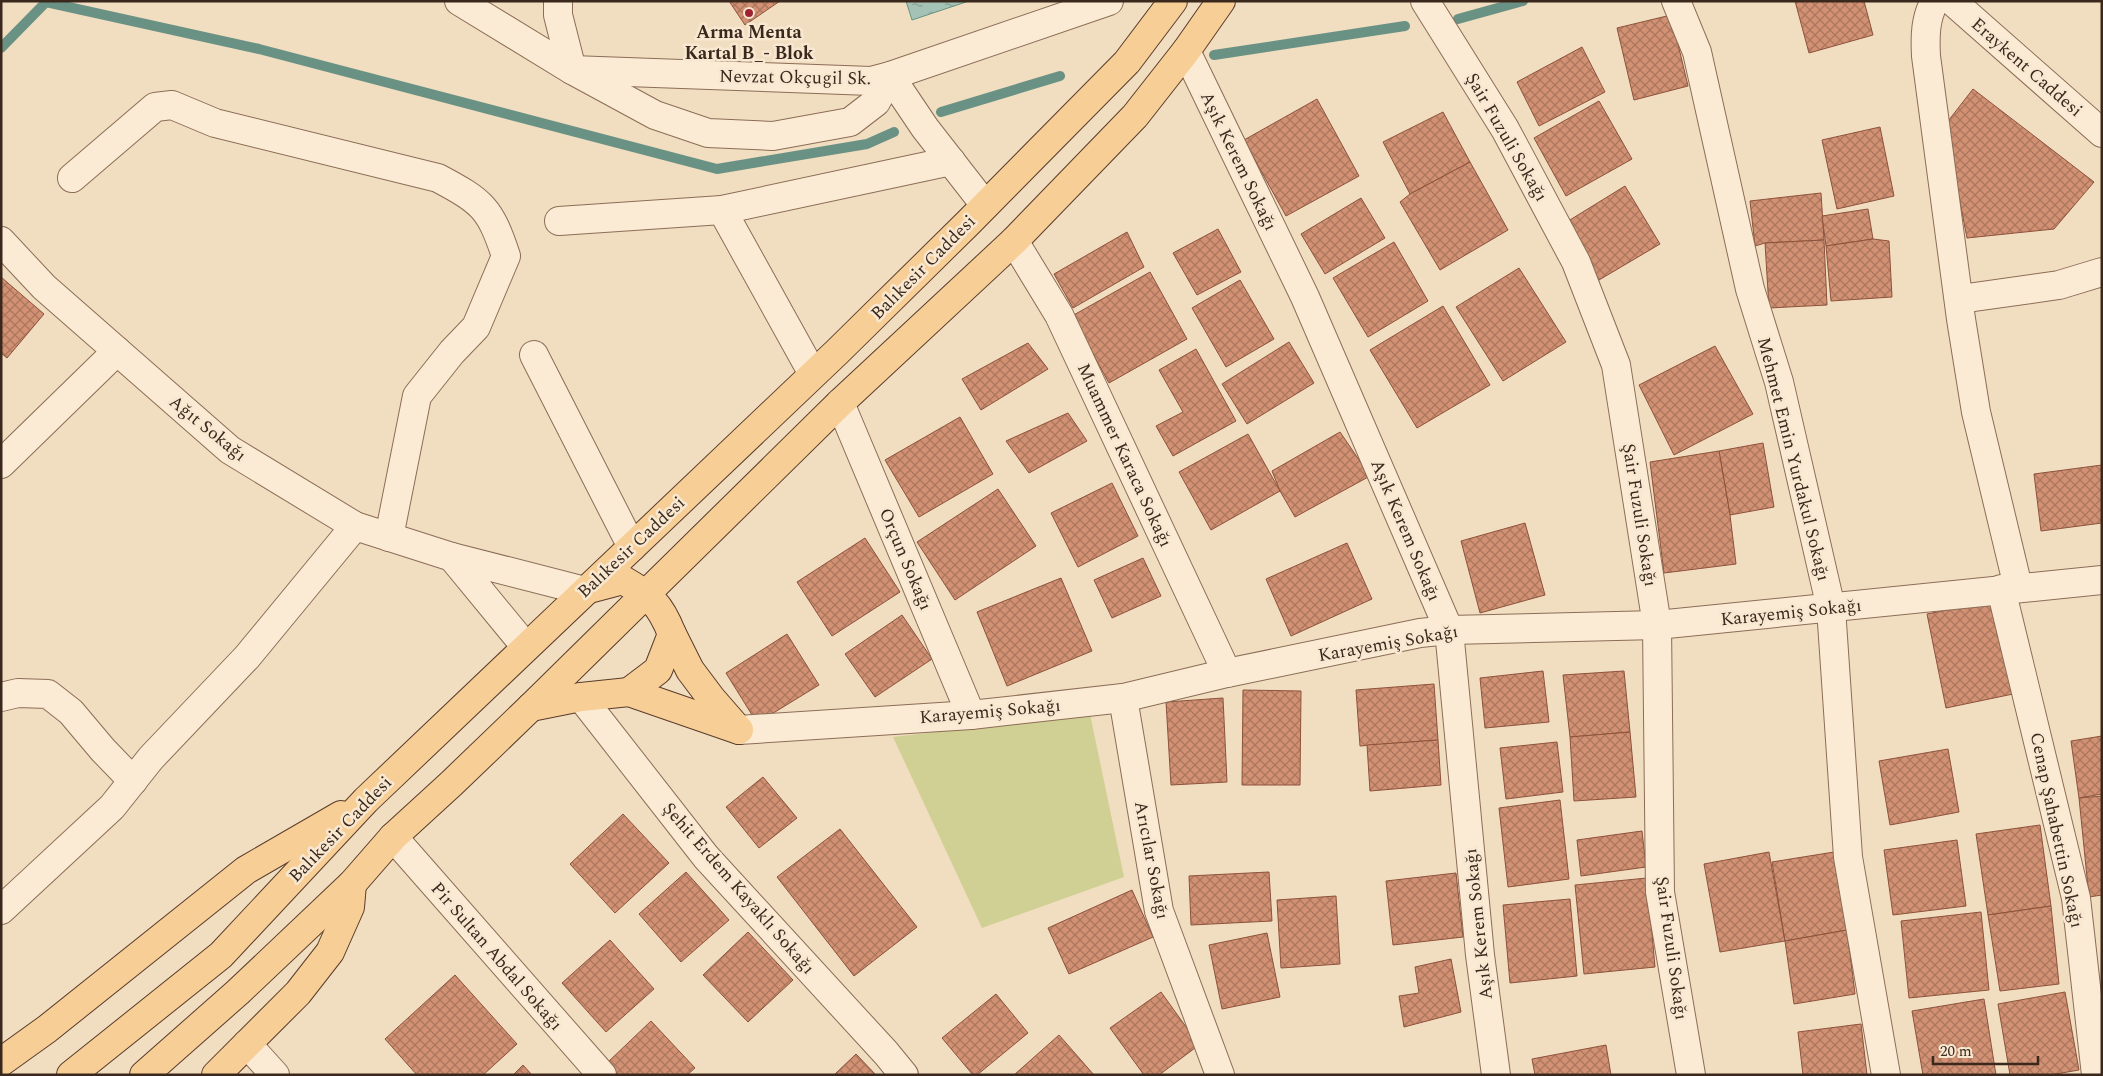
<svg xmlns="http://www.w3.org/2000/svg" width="2103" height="1076" viewBox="0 0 2103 1076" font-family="Spectral,serif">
<defs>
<pattern id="water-ripples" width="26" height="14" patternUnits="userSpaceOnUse" patternTransform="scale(1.25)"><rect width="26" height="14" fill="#a4c3b6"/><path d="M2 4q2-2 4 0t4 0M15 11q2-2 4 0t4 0" fill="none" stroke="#879e93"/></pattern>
<pattern id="building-cross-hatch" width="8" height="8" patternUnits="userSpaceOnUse" patternTransform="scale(1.25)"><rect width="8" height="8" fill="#d29173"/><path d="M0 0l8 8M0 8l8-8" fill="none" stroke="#ab765e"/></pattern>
</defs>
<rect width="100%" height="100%" fill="#f1ddc0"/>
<!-- park -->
<polygon fill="#d0d094" points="1090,714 1124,877 982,928 893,737"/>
<!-- water -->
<polygon fill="url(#water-ripples)" stroke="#6a9284" points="906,1 969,1 912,20"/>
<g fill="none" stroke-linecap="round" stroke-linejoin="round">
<!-- stream -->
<g stroke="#6a9284" stroke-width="10">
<polyline points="46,2 259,49 717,169 867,144 894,132"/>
<polyline points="1458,19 1523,1"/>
<polyline points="1,48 47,1"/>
<polyline points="1214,55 1405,26"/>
<polyline points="941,112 1060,76"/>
</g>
</g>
<!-- building -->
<g fill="url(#building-cross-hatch)" stroke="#8d523b">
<polygon points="729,1 780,1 745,25"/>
<polygon points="1795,1 1864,1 1873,35 1809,53"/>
<polygon points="1671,15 1688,86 1634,100 1617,28"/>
<polygon points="1582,47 1605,92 1539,126 1517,82"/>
<polygon points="1973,89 2094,182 2054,229 1967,238 1945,125"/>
<polygon points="1317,99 1359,176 1286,216 1244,140"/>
<polygon points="1599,101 1632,159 1566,196 1534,138"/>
<polygon points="1443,112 1470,162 1410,194 1383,142"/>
<polygon points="1880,127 1894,196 1837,209 1822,140"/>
<polygon points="1470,162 1508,230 1440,270 1400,202 1410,194"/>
<polygon points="1625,186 1660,244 1599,280 1565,223"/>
<polygon points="1821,193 1824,240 1765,243 1755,246 1750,201"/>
<polygon points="1361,198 1385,238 1325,274 1301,234"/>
<polygon points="1868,209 1873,239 1826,246 1822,216"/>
<polygon points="1218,229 1241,272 1197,295 1173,253"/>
<polygon points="1127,232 1144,267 1073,308 1054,274"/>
<polygon points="1873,239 1889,241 1892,297 1831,301 1826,246"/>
<polygon points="1824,240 1827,305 1769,308 1765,243"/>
<polygon points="1394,242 1428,301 1368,337 1333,278"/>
<polygon points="1519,268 1566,342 1503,381 1456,307"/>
<polygon points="1150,272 1187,339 1109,383 1072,316"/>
<polygon points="1,277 44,314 7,358 1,353"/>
<polygon points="1240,280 1274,339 1226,367 1192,308"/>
<polygon points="1443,306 1490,385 1417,428 1370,350"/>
<polygon points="1289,342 1314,383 1247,424 1222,384"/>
<polygon points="1028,343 1048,369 981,410 962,379"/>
<polygon points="1715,346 1753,414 1674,455 1639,385"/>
<polygon points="1196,349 1236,421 1173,456 1156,426 1183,412 1159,370"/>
<polygon points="1068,413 1087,441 1029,473 1006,441"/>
<polygon points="960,417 993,474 919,517 885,460"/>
<polygon points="1340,432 1370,476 1295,517 1280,491 1272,471"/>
<polygon points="1248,434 1280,491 1211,530 1179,472"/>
<polygon points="1763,443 1774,507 1730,515 1719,451"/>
<polygon points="1719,451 1730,515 1736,564 1664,573 1650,462"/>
<polygon points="2102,465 2102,523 2041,531 2034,474"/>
<polygon points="1112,483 1138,536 1078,567 1051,513"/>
<polygon points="998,489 1036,546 955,600 917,542"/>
<polygon points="1525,523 1545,595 1480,613 1461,541"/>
<polygon points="865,538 900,592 832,636 797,582"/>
<polygon points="1347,543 1372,599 1291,636 1266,579"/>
<polygon points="1143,558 1161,596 1112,618 1094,580"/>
<polygon points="1061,578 1092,651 1007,686 977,612"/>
<polygon points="1994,601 2013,694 1946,708 1927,614"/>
<polygon points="902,615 932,659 875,697 845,654"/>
<polygon points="787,634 819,685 757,723 726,673"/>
<polygon points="1543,671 1549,722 1485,728 1480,678"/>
<polygon points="1624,671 1630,732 1570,737 1563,675"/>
<polygon points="1434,684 1438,740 1360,746 1356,690"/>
<polygon points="1243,690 1301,691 1300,785 1242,785"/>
<polygon points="1223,698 1227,782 1171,785 1166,702"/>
<polygon points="1630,732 1636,797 1574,801 1570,737"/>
<polygon points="2102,736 2102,794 2079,798 2071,741"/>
<polygon points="1438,740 1441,785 1370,791 1367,745"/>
<polygon points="1557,742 1563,792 1506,799 1500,748"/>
<polygon points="1948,749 1959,812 1890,825 1879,761"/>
<polygon points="763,777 797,818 759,848 726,807"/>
<polygon points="2102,796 2102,895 2089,897 2079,798"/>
<polygon points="1560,800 1569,879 1508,887 1499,808"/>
<polygon points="623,814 669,863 615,913 570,864"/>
<polygon points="2040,825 2051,906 1988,915 1976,834"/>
<polygon points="840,829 917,927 854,976 777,877"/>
<polygon points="1642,831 1646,867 1581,876 1577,840"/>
<polygon points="1957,840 1966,906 1893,915 1884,850"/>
<polygon points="1769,852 1785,941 1720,952 1704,864"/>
<polygon points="1834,852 1847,930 1785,941 1772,862"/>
<polygon points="686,872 729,920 681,962 639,914"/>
<polygon points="1269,872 1272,921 1191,925 1189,876"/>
<polygon points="1456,873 1463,937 1393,945 1386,881"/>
<polygon points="1647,878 1655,967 1584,974 1575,885"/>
<polygon points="1132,890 1153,937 1069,974 1048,928"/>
<polygon points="1336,896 1340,964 1281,968 1277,900"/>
<polygon points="1570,899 1577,976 1510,983 1503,905"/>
<polygon points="2051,906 2059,984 2000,991 1988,915"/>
<polygon points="1981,912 1989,990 1909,998 1901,921"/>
<polygon points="1847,930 1855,994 1794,1004 1785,941"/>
<polygon points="748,932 793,980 748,1022 703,975"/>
<polygon points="1267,933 1280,997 1222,1009 1209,945"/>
<polygon points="610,940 654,989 606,1032 562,983"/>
<polygon points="1451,959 1461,1012 1404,1027 1399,996 1419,993 1415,967"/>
<polygon points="455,975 517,1044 483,1075 417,1075 385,1039"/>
<polygon points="1161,992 1199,1045 1159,1075 1144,1075 1110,1028"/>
<polygon points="2065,992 2079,1070 2050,1075 2010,1075 1998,1004"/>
<polygon points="996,994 1028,1033 977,1075 973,1075 942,1038"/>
<polygon points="1984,999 1996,1075 1923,1075 1912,1011"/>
<polygon points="651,1021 695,1068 687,1075 618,1075 607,1063"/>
<polygon points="1861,1024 1867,1075 1803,1075 1798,1032"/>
<polygon points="1059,1035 1094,1075 1014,1075"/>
<polygon points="1606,1045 1611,1075 1535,1075 1532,1059"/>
<polygon points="856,1054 876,1075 834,1075"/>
<polygon points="523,1065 532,1075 513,1075"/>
</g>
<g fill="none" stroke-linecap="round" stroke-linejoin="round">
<!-- minor casing -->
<g stroke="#8c6d57" stroke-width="30">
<g id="minor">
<polyline points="459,1 572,70 871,81 890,76 1109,1"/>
<polyline points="558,1 558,15 572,70 655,115 708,133 773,136 850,122 876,102 890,76 925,128 985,205"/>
<polyline points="1425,1 1505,129 1576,262 1616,365 1657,625 1660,892 1691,1075"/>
<polyline points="1676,1 1697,52 1750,289 1779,382 1831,608 1848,857 1886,1075"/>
<path d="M1935 1C1925 18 1925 37 1926 56L1961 319 1976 412 2018 587"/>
<polyline points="1952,1 2102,133"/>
<polyline points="1186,51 1305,297 1449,630 1480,955 1496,1075"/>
<path d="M72 178 155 107 172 105 215 123 438 178C483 202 490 208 506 256L476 327 452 352 417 396 389 537"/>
<polyline points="722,210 813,374"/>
<polyline points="559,221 722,210 951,161"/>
<polyline points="1,241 44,287 230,450 355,526 452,557"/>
<polyline points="1014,241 1059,315 1227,673"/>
<polyline points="1960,299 2059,285 2102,272"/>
<polyline points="534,355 632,547"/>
<polyline points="840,403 971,715"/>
<polyline points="1,464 117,351"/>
<polyline points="2001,589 2076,898 2096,1075"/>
<polyline points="526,647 452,557 585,591"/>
<polyline points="1,697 18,693 48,694 71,712 103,750 133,781"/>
<polyline points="581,697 706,857 886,1053 904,1075"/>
<polyline points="1123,698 1159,911 1220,1075"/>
<polyline points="739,730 971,715 1123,698 1227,673 1420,633 1449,630 1657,625 2102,580"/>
<polyline points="393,837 602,1075"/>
<polyline points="1,910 112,807 151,758 247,657 355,526"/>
<polyline points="247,1044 275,1075"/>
</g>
</g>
<!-- major casing -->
<g stroke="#593c2b" stroke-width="30">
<g id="major">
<path d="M589 589 623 580C651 596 660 604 672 634L658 670 629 692"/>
<polyline points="672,634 690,670 711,698 738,729"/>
<polyline points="531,707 581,697 629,692 739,730"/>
<polyline points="1,1062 47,1029 246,870 341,815"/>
<polyline points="71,1075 221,955 366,800 837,352 968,223 1127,62 1173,1"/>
<polyline points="144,1075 238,992 352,884 393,837 452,783 531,707 840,403 1014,241 1135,116 1186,51 1221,1"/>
<polyline points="216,1075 298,993 330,952 350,907 352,884"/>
</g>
</g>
<!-- minor -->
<use href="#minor" stroke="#fbebd4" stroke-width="28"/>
<!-- major -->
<use href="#major" stroke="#f7ce95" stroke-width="28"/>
</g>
<!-- markers -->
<circle fill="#a02231" stroke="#f8e8d1" stroke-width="2" cx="749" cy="13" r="5"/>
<g text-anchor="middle" stroke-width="5" stroke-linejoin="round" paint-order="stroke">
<!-- poi labels -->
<g font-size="18" font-weight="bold" fill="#3a281c" stroke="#f8e8d1">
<text x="749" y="38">Arma Menta<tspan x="749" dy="21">Kartal B_- Blok</tspan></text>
</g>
<!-- street labels -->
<g font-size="18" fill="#3a281c" stroke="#f8e8d1">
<text transform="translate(2027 67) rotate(41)" y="6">Eraykent Caddesi</text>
<text transform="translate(795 77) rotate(1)" y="6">Nevzat Okçugil Sk.</text>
<text transform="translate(1507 137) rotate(60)" y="6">Şair Fuzuli Sokağı</text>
<text transform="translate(1239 161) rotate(64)" y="6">Aşık Kerem Sokağı</text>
<text transform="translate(923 267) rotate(-45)" y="6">Balıkesir Caddesi</text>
<text transform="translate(208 428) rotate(39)" y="6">Ağıt Sokağı</text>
<text transform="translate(1125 455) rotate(65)" y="6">Muammer Karaca Sokağı</text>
<text transform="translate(1794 459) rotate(76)" y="6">Mehmet Emin Yurdakul Sokağı</text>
<text transform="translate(1640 515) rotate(81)" y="6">Şair Fuzuli Sokağı</text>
<text transform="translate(1406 530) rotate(67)" y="6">Aşık Kerem Sokağı</text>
<text transform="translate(631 547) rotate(-43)" y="6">Balıkesir Caddesi</text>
<text transform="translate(906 559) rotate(67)" y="6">Orçun Sokağı</text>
<text transform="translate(1791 612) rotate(-6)" y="6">Karayemiş Sokağı</text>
<text transform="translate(1388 643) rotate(-10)" y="6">Karayemiş Sokağı</text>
<text transform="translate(990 711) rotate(-5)" y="6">Karayemiş Sokağı</text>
<text transform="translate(340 829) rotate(-46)" y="6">Balıkesir Caddesi</text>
<text transform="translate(2057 830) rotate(78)" y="6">Cenap Şahabettin Sokağı</text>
<text transform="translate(1152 860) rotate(79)" y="6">Arıcılar Sokağı</text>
<text transform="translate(739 888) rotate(49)" y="6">Şehit Erdem Kayaklı Sokağı</text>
<text transform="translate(1478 924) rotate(-96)" y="6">Aşık Kerem Sokağı</text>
<text transform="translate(1672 948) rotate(82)" y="6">Şair Fuzuli Sokağı</text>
<text transform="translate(497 956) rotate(49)" y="6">Pir Sultan Abdal Sokağı</text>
</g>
</g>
<!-- border -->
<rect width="2103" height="1076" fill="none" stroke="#3a281c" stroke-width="5"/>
<!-- scale -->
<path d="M1933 1056v8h105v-8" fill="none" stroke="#3a281c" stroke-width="2.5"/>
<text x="1940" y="1056" font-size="15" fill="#3a281c" stroke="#f8e8d1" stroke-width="4" paint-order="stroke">20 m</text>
</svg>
